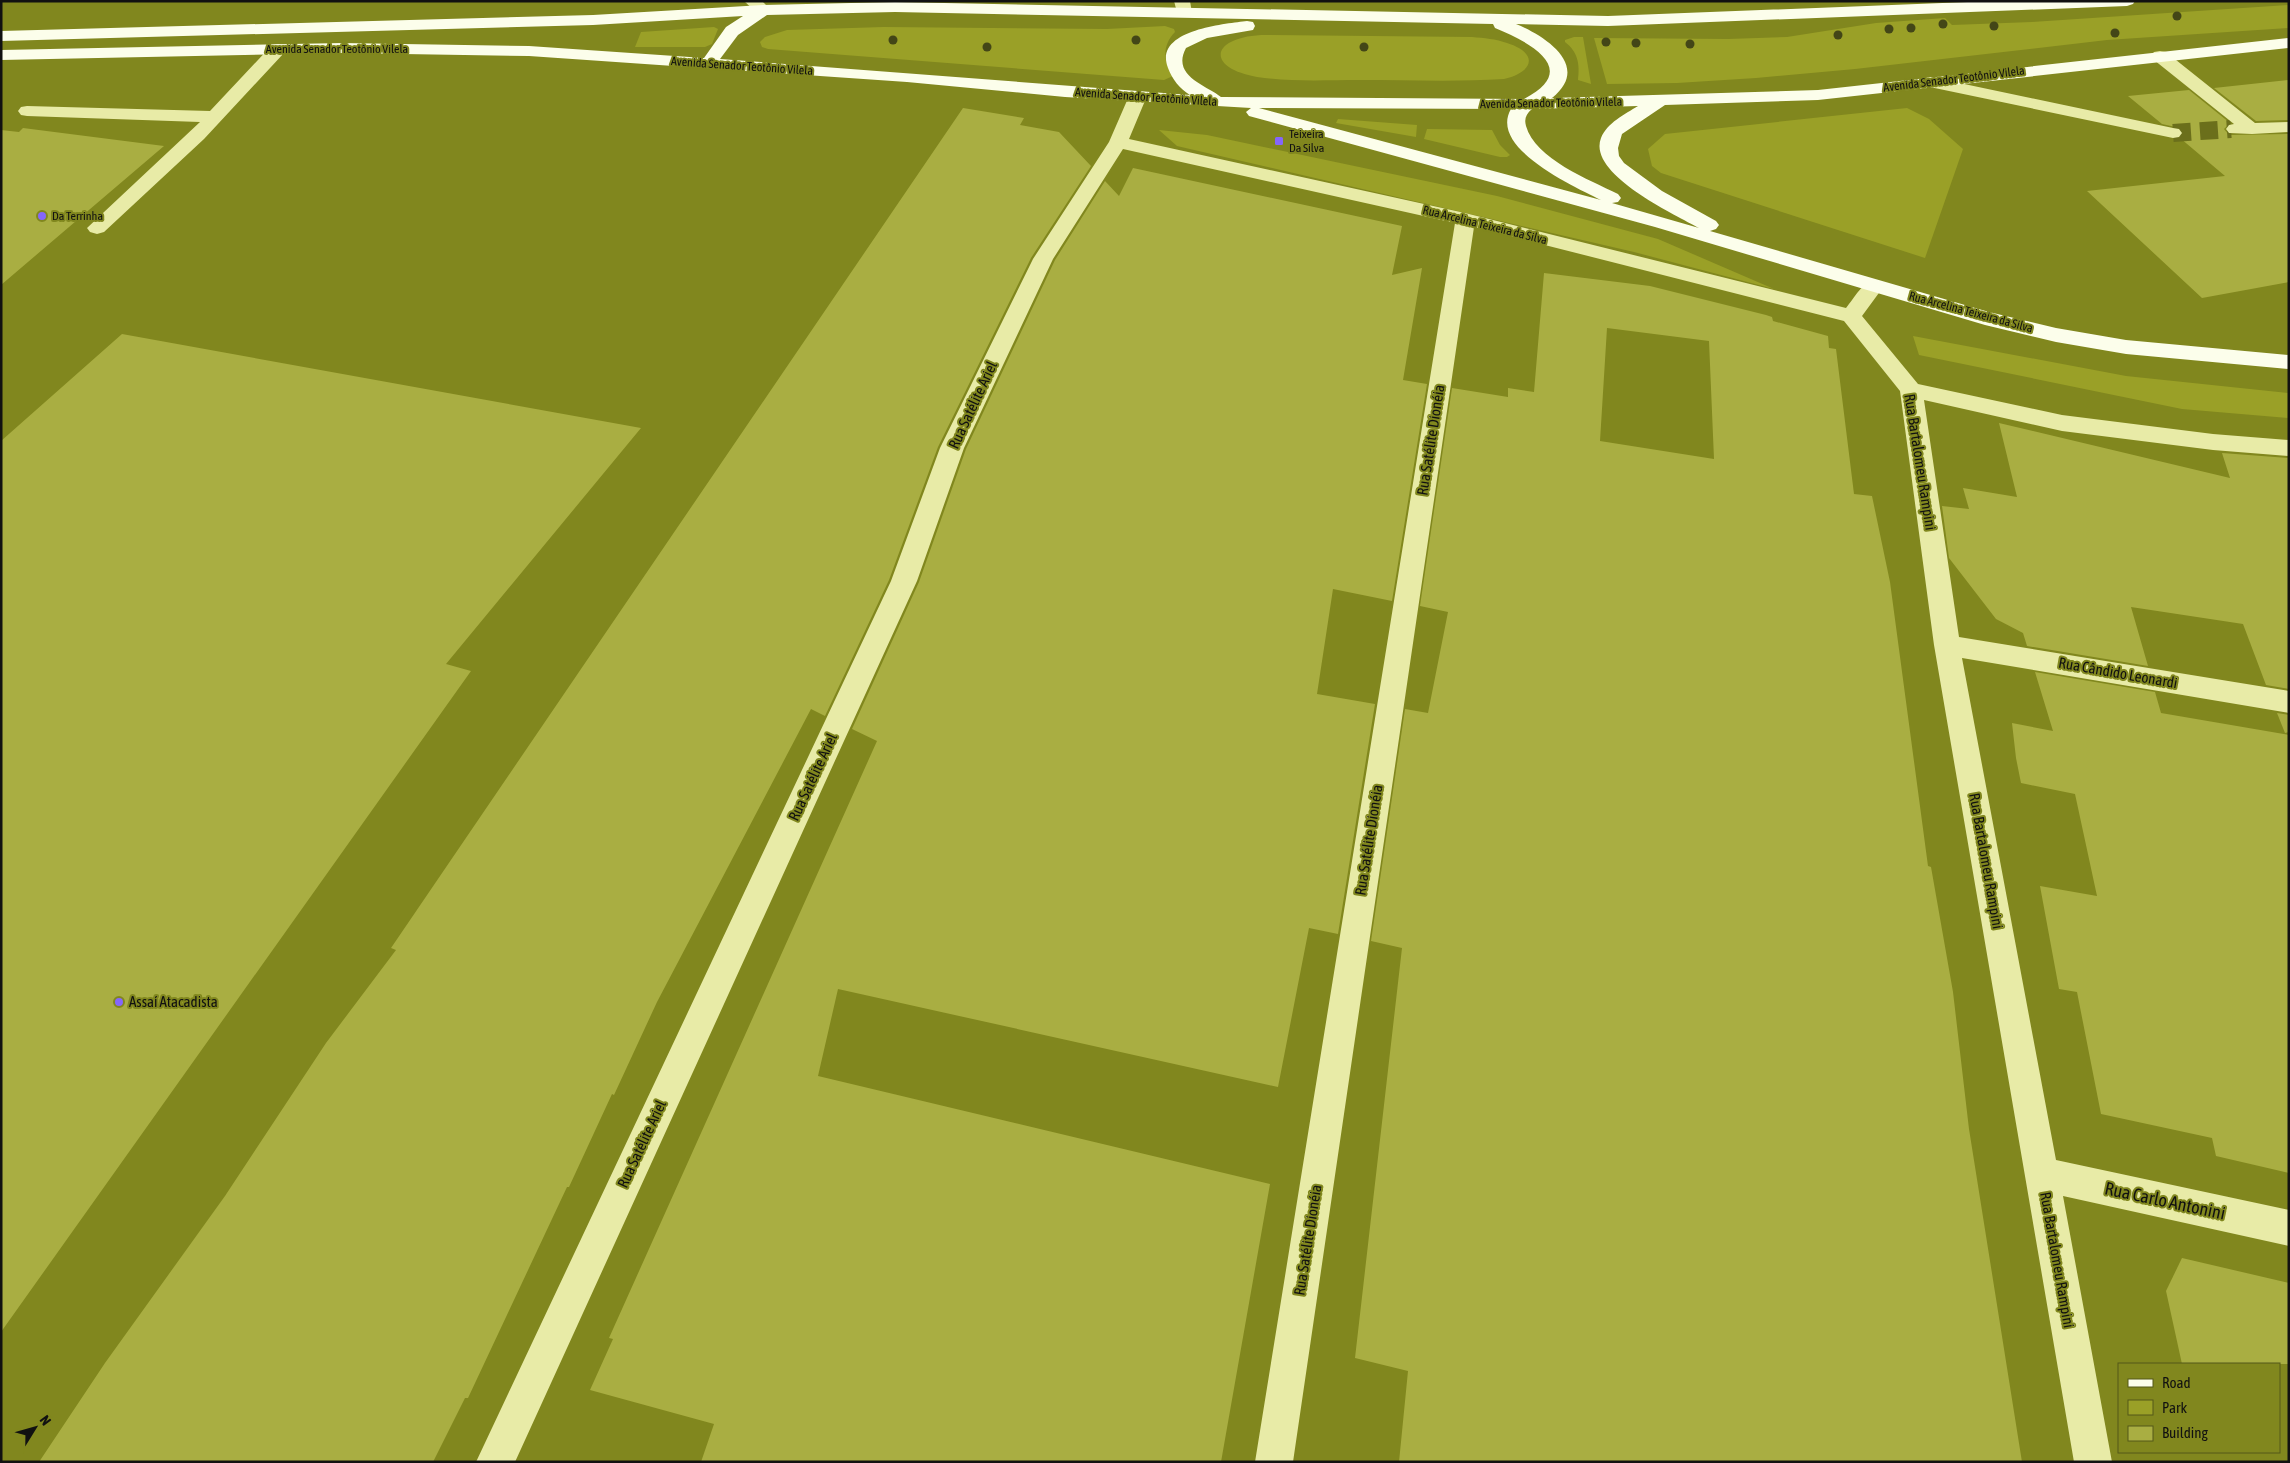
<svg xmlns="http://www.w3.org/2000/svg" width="2290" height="1463" viewBox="0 0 2290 1463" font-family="'Asap Condensed',sans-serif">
<rect width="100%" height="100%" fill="#81871e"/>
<!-- green -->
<g fill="#9aa027">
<polygon points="2289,5 2289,28 2107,40 1855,69 1756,78 1677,83 1607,84 1594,38 1728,39 1787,37 1876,23 1945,18 1952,25 2032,22"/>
<path d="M1165 26 1174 29 1175 32C1162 45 1163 62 1173 76L1164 80 768 49 762 47 760 42 765 37 787 30 884 27 1107 29Z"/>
<polygon points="714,27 718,29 712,44 705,47 635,47 641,32"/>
<path d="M1261 35 1472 37C1484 38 1496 39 1507 43 1539 53 1534 72 1504 79 1456 82 1408 80 1359 80 1326 80 1290 82 1257 77 1206 68 1210 38 1261 35Z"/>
<path d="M1574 37H1583L1591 84 1578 80C1580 64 1578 52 1565 42V40Z"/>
<polygon points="1907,108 1929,119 1963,149 1925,258 1661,173 1652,166 1648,149 1665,134"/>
<polygon points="1338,119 1417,125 1416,137 1336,123"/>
<polygon points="1427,129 1492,130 1500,145 1510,155 1507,157 1500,157 1424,139"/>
<polygon points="1159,130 1207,135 1497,196 1658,239 1774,289 1634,252 1177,146"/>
<polygon points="1913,336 2126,376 2289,393 2289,418 2182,409 1919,355"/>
</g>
<!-- building -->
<g fill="#a9ae42" fill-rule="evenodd">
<polygon points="2289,80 2289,120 2256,121 2214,88"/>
<polygon points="2189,90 2230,123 2224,129 2229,135 2289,134 2289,282 2202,298 2087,191 2225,176 2180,138 2184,133 2180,128 2162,124 2128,96"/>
<polygon points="963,108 1024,118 1020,125 1059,132 1091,166 1031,258 938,447 889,580 825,716 811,709 657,1002 614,1095 612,1094 569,1187 567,1187 468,1398 465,1398 433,1462 39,1462 105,1363 225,1196 326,1043 396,950 391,948"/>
<polygon points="23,128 164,146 1,285 1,130 19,132"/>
<polygon points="1133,168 1402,226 1392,275 1422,268 1403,380 1427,384 1392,601 1333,589 1317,694 1375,704 1338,934 1309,928 1278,1087 838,989 818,1076 1270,1184 1221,1462 701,1462 714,1424 590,1390 613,1339 609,1338 877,741 852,729 919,582 966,449 1055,260 1105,181 1119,196"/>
<path d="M1544 273 1650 286 1766 315 1772 317 1773 321 1828 336 1829 348 1836 349 1854 494 1872 496 1890 582 1928 866 1931 867 1953 992 1969 1129 2022 1462H1399L1408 1371 1355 1358 1402 948 1371 941 1405 709 1428 713 1448 612 1420 606 1452 388 1508 397V388L1534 392ZM1607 328 1709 341 1714 459 1600 441Z"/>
<polygon points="122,334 641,428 446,664 471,671 1,1332 1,441"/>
<polygon points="1999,423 2230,478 2222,453 2289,458 2289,689 2266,685 2243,624 2131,607 2148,666 2027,646 2023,633 1996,619 1949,558 1942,506 1969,509 1963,488 2017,497"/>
<polygon points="2035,672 2155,692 2161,713 2289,735 2289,1173 2216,1156 2212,1138 2101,1114 2077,992 2059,989 2040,886 2097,896 2075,794 2021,783 2016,758 2012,723 2053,731"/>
<polygon points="2277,713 2289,715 2289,732 2285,733"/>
<polygon points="2182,1258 2289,1283 2289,1364 2182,1364 2166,1291"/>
</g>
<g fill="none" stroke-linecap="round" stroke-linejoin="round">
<!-- minor-tunnel -->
<polyline stroke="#6b6f1b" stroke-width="18" stroke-dasharray="18 9" stroke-linecap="butt" points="2173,133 2231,129"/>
<!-- minor -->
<g fill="#e8eba7" fill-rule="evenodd">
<polygon points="744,1 762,1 771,10 769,13 757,13"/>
<polygon points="1174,1 1190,1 1192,13 1190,16 1178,16"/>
<polygon points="278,44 284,45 286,49 284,53 204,139 104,232 97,234 90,232 87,228 200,122 27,116 21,115 18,111 21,107 27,106 210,111 272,45"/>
<polygon points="2160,51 2166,52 2255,123 2289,122 2289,132 2252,134 2229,133 2226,129 2229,125 2234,124 2154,60 2151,56 2154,52"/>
<polygon points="1931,77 2173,128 2179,129 2182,133 2179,137 2173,138 1925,86 1922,82 1925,78"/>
<path d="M1138 91 1144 92 1147 96 1129 139 1465 213 1846 308C1856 296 1864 277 1881 282L1884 286 1862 316 1918 384 2062 415 2213 434 2289 440V456L2213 450 2062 431 1924 400 1959 637 2289 691V713L1962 658 2056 1160 2289 1210V1246L2063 1196 2112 1462H2074L1934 645 1900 391 1844 321 1474 227 1293 1462H1255L1455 223 1123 149 1053 259 964 448 917 581 515 1462H476L891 581 940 448 1033 259 1109 142 1129 96 1132 92Z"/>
</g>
<!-- major -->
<path fill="#fcfeeb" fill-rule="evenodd" d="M1993 1H2135L2133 4 2127 6 1608 26 1516 24C1545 36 1592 66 1552 98L1818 90 2289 38V48L1818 100 1665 105 1622 134 1618 148 1619 156 1624 163 1662 191 1716 221 1719 225 1716 229 1710 231 1989 312 2056 328 2126 340 2289 355V369L2126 354 2056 342 1985 325 1655 227 1249 116 1246 112 1251 108 1065 97 907 82 529 56 342 53 1 60V50L342 43 529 46 704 58 726 27 743 16 593 25 1 41V31L593 15 763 5 895 2 1608 16ZM895 12 1493 24 1495 28C1529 42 1582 69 1524 99L1221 97C1206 85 1171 76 1186 48L1207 38 1253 30 1255 26 1253 22 1247 21C1224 24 1153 30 1168 68 1172 79 1180 89 1190 95L720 59 738 35 767 15ZM1638 106C1625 114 1607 123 1601 138 1587 174 1674 214 1699 228L1612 203 1618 202 1621 198 1618 194C1590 180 1535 159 1526 126 1524 119 1526 114 1532 109ZM1259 108 1511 109C1488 148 1575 187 1601 200Z"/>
</g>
<!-- trees -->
<g fill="#434617">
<circle cx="2177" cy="16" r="4.5"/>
<circle cx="1943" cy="24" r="4.5"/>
<circle cx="1994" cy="26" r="4.5"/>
<circle cx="1911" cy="28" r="4.5"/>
<circle cx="1889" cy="29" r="4.5"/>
<circle cx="2115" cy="33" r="4.5"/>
<circle cx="1838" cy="35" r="4.5"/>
<circle cx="893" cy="40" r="4.5"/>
<circle cx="1136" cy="40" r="4.5"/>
<circle cx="1606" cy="42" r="4.5"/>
<circle cx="1636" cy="43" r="4.5"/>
<circle cx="1690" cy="44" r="4.5"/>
<circle cx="987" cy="47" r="4.5"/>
<circle cx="1364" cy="47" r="4.5"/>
</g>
<!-- markers -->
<g fill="#8566fa" stroke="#81871e" stroke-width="2">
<rect x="1274" y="136" width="10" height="10" rx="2.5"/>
<circle cx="42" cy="216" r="5"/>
<circle cx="119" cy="1002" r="5"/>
</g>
<g text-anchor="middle" stroke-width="4" stroke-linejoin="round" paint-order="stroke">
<!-- far-street labels -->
<g font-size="12" fill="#111" stroke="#81871e">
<text x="337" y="53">Avenida Senador Teotônio Vilela</text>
<text transform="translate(742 66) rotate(4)" y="4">Avenida Senador Teotônio Vilela</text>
<text transform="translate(1954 79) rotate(-7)" y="4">Avenida Senador Teotônio Vilela</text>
<text transform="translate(1146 97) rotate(4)" y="4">Avenida Senador Teotônio Vilela</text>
<text transform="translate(1551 103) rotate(-1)" y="4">Avenida Senador Teotônio Vilela</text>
<text transform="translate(1485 225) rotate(14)" y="4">Rua Arcelina Teixeira da Silva</text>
<text transform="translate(1971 312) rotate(15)" y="4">Rua Arcelina Teixeira da Silva</text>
</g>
<!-- far-poi labels -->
<g font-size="12" fill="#111" stroke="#81871e" text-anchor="start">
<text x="1289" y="138">Teixeira<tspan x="1289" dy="14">Da Silva</tspan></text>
<text x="52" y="220">Da Terrinha</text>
</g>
<!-- street labels -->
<g font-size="15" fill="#111" stroke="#81871e">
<text transform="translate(973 405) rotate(-65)" y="5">Rua Satélite Ariel</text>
<text transform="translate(1431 440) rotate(-81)" y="5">Rua Satélite Dionéia</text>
<text transform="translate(1920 462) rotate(81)" y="5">Rua Bartalomeu Rampini</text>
<text transform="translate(2118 673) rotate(10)" y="5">Rua Cândido Leonardi</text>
<text transform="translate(813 777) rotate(-65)" y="5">Rua Satélite Ariel</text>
<text transform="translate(1369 840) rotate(-81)" y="5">Rua Satélite Dionéia</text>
<text transform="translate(1986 861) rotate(80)" y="5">Rua Bartalomeu Rampini</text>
<text transform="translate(642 1144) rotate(-65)" y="5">Rua Satélite Ariel</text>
<text transform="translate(1308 1240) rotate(-81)" y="5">Rua Satélite Dionéia</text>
<text transform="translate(2057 1260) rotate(80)" y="5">Rua Bartalomeu Rampini</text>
</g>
<!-- poi labels -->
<g font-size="15" fill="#111" stroke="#81871e" text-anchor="start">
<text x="129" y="1007">Assaí Atacadista</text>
</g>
<!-- near-street labels -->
<g font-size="18" fill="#111" stroke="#81871e">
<text transform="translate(2165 1201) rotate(12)" y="6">Rua Carlo Antonini</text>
</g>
</g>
<!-- border -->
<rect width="2290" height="1463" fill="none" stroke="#111111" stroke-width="5"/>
<!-- legend -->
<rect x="2118" y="1363" width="162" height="90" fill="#81871e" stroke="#545819"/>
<rect x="2128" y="1379" width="25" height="8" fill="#fcfeeb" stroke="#545819"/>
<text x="2162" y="1388" font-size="15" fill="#111111">Road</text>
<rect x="2128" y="1400" width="25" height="15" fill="#9aa027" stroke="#545819"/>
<text x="2162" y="1413" font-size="15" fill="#111111">Park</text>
<rect x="2128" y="1426" width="25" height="15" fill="#a9ae42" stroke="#545819"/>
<text x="2162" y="1438" font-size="15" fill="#111111">Building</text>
<!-- north arrow -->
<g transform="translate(35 1428) rotate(53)" stroke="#81871e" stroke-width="4" paint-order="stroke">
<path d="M0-4L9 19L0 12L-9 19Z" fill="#111111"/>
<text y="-8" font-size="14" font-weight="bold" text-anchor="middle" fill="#111111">N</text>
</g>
</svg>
